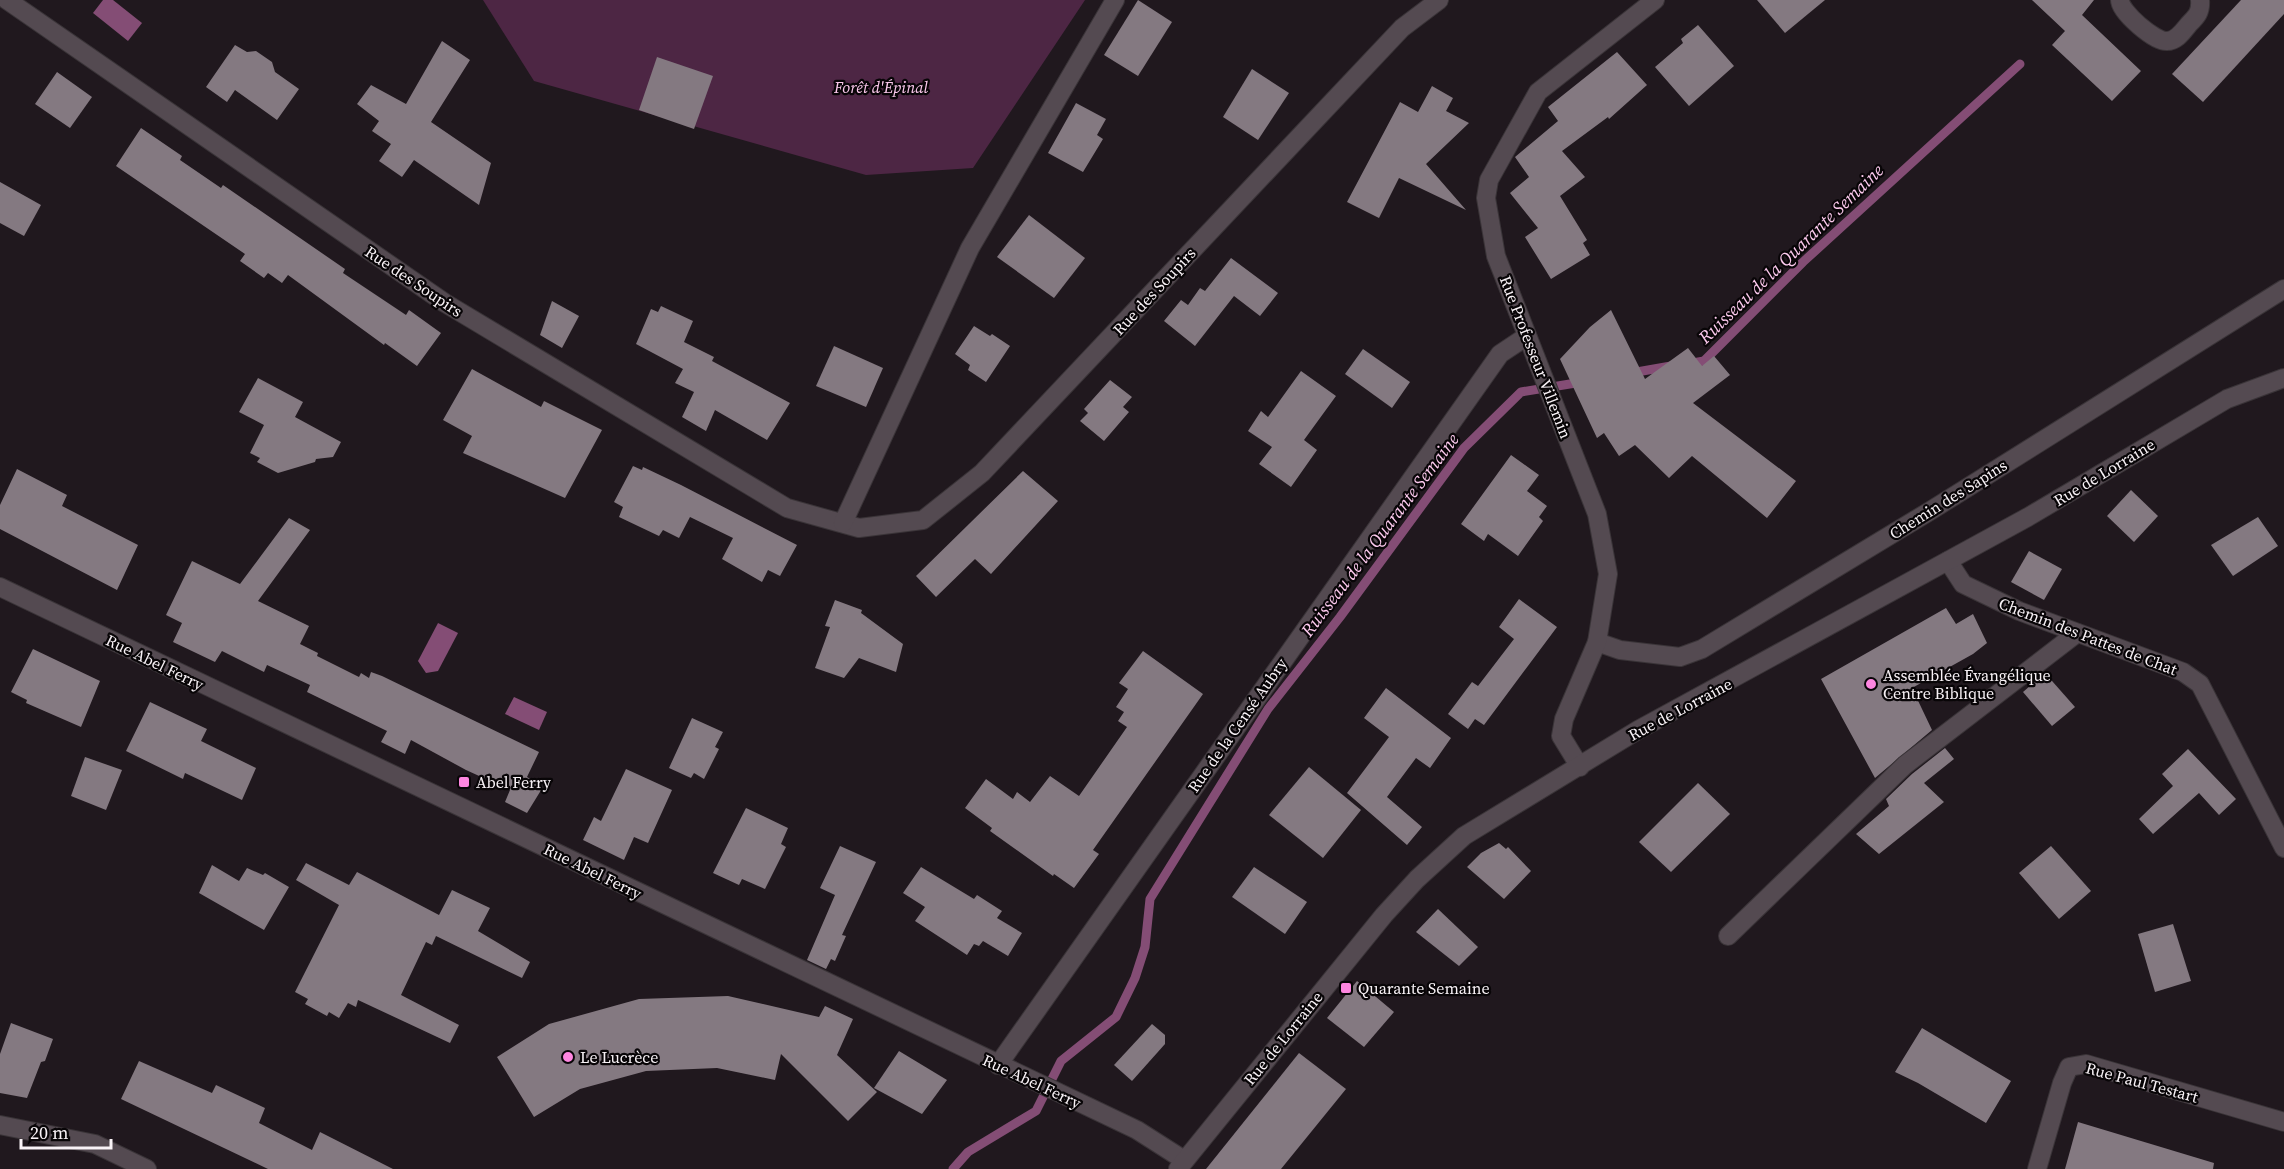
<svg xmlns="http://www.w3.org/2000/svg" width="2284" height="1169" viewBox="0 0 2284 1169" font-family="'Source Serif 4',serif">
<rect width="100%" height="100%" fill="#20181e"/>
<!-- green -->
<polygon fill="#4d2644" points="483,0 1085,0 973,168 866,175 534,81"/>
<!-- water -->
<g fill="#844d75">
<polygon points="103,0 113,0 142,23 128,41 93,13"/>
<polygon points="438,623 458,633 438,671 426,673 418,661"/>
<polygon points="514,697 547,712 539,730 505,714"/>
</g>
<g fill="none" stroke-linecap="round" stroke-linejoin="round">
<!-- stream -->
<g stroke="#844d75" stroke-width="9">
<polyline points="1687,364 1704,361 1803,262 2020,64"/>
<polyline points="1631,373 1671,366"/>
<polyline points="953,1169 968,1152 1036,1111 1061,1061 1116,1017 1135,978 1145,947 1150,899 1268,709 1340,617 1464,448 1521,392 1582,382"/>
</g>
</g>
<!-- building -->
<g fill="#847981">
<polygon points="1138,0 1172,22 1138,76 1104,55"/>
<polygon points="1757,0 1825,0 1785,33"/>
<polygon points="2032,0 2094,0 2082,15 2141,71 2112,101 2052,45 2065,31"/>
<polygon points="2241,0 2284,0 2284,14 2203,102 2172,74"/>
<polygon points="1698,25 1734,66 1689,106 1655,67 1683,43 1681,39"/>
<polygon points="442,41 470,60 431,122 491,163 479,205 414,160 402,177 379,161 391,144 372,131 379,121 357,104 371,85 406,104"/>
<polygon points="235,45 247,52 256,51 272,62 275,72 299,89 277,120 235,90 227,102 206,87"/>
<polygon points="1617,52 1647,85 1609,119 1608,117 1562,151 1585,177 1560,196 1587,240 1583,243 1590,255 1551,279 1525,237 1538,228 1510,193 1529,177 1515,157 1558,121 1548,107"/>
<polygon points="657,57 713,76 694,129 639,110"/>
<polygon points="1252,69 1289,93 1258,140 1223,117"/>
<polygon points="57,72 92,97 70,128 35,104"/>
<polygon points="1432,86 1453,98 1446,111 1469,123 1426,164 1466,210 1399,178 1379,218 1347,202 1400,102 1418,112"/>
<polygon points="1076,103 1106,119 1097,135 1103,139 1083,172 1048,153"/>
<polygon points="141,128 182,156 180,160 221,188 223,185 345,269 343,273 406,315 409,310 441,333 417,366 385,343 384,345 288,275 282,283 268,273 264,278 240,261 245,254 116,166"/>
<polygon points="0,182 41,205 24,236 0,223"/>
<polygon points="1029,215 1085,258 1054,298 997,257"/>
<polygon points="1231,258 1278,293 1260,316 1234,296 1195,346 1164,321 1181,300 1188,305 1200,288 1205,291"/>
<polygon points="552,301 579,316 562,348 540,335"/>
<polygon points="661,306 693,321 684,342 714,357 712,361 790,403 767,440 715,410 706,431 682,417 694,392 675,383 683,369 636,344 651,309 658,312"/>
<polygon points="1611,310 1645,379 1688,348 1702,366 1714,356 1730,375 1693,403 1796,481 1767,518 1692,456 1669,478 1635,445 1619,456 1604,433 1597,438 1560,359 1590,327"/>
<polygon points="974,326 990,336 992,334 1010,346 986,382 968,370 970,365 955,354"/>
<polygon points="834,346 883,368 866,407 816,386"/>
<polygon points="1363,349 1410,382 1392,408 1345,374"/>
<polygon points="472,369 541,407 544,401 602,430 565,498 463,453 472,436 443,420"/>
<polygon points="1301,371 1336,396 1304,440 1317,450 1291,487 1259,464 1272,447 1248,431 1261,411 1268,417"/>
<polygon points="258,378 303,402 295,417 341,442 333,457 316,459 315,462 278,473 257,462 260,458 250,453 264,425 239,412"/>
<polygon points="1110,380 1132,397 1123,407 1129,412 1104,441 1080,421 1088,413 1084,409"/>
<polygon points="1511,455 1539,475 1527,491 1547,506 1539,517 1543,521 1518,556 1488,534 1484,541 1461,524"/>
<polygon points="633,466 642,470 643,467 681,485 797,545 780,576 768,570 762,582 722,559 733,538 690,517 679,538 663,530 659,536 619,517 623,507 614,502"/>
<polygon points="17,469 67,495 62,506 138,545 117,590 0,529 0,505"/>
<polygon points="1023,471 1058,501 991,574 975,559 936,597 916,576"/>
<polygon points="2131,490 2158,516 2134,542 2107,516"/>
<polygon points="2258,517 2278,546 2233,576 2211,545"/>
<polygon points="289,518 310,530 258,601 309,626 300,644 318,653 317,656 359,677 361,673 369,678 371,672 382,676 539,752 527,777 543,787 527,813 505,802 510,790 466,770 411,740 405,754 381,742 387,731 307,692 310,685 267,665 264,672 222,651 215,662 173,642 182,623 166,615 192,561 240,584"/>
<polygon points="2029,551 2062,569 2044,600 2011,582"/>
<polygon points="1519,599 1557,627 1484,725 1475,719 1468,729 1448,714 1472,682 1478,686 1514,639 1499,627"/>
<polygon points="835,600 862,610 861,613 903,644 896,672 859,658 844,678 815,668 830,627 825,626"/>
<polygon points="1946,608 1956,624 1973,614 1987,643 1973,654 1912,688 1932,730 1875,778 1821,679"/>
<polygon points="33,649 100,681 81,727 26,703 27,700 11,692"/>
<polygon points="1143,651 1203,694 1093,850 1099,854 1074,888 1054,874 1053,876 990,831 992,828 965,808 986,779 1013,799 1017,792 1030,802 1050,776 1079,796 1127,727 1118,721 1124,712 1116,707 1128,689 1119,683"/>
<polygon points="2045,673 2075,707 2052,726 2023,692"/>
<polygon points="1386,688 1451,738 1430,768 1416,758 1387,797 1422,827 1407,845 1347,793 1389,737 1364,718"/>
<polygon points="150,702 207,729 201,741 256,768 242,800 185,773 183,779 126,751"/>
<polygon points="692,718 723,732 715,747 719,749 704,779 694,773 691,778 669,768"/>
<polygon points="1945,748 1954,759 1924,783 1944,802 1879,854 1856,834 1889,806 1886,799 1912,774"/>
<polygon points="2188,749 2236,799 2219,815 2199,793 2153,834 2139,819 2173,786 2162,774"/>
<polygon points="85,757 122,770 106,810 71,796"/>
<polygon points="1309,767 1361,810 1323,858 1269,815"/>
<polygon points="626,769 672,790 648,843 634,837 624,860 583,840 594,817 601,821"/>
<polygon points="1698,783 1730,814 1671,872 1639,842"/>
<polygon points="746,808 788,828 781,844 786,847 765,889 742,879 739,885 713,873"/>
<polygon points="1499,843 1506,849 1508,847 1531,871 1504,899 1467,867 1481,853"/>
<polygon points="840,846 876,862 842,935 846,936 835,961 831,959 826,969 807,960 835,895 820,888"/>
<polygon points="2051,846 2091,891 2059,919 2019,873"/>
<polygon points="306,863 349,885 357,872 439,915 452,890 490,908 478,931 530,962 522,978 436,936 432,945 426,942 401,995 459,1025 450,1043 358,1000 356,1007 348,1003 339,1018 329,1012 327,1016 305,1004 308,999 295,992 339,905 296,880"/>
<polygon points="212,865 239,881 247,868 263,875 265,873 289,887 264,930 199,893"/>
<polygon points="921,867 974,899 977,895 1002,911 997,918 1022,933 1008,956 983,941 979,946 974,944 967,955 915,921 925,907 903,893"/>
<polygon points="1254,867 1307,902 1285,934 1232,897"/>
<polygon points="1438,909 1478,947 1459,966 1416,932"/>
<polygon points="2173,924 2191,981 2155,992 2138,934"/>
<polygon points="1357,981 1394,1012 1364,1047 1327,1018"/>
<polygon points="728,996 819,1017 825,1006 853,1019 837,1055 877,1092 848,1121 781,1054 775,1080 717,1068 646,1071 580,1089 534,1117 497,1057 549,1024 639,999"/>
<polygon points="11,1023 53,1039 45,1061 41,1062 27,1098 0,1093 0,1054"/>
<polygon points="1152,1024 1165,1035 1165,1044 1132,1081 1114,1065"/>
<polygon points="1922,1028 2011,1081 1986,1123 1918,1083 1895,1072"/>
<polygon points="899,1051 947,1080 922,1114 874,1088"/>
<polygon points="1299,1053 1346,1089 1281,1169 1206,1169"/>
<polygon points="139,1061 212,1093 216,1085 265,1108 259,1123 312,1150 320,1132 393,1169 268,1169 121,1099"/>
<polygon points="2078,1122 2214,1163 2213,1169 2065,1169"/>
</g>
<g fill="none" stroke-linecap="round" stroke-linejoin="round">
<!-- minor casing -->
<g stroke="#3a3438" stroke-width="20">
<g id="minor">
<polyline points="7,0 445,303 787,508 859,528 923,520 982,473 1402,28 1439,0"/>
<path d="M2120 0C2120 12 2155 42 2167 41 2177 41 2183 31 2189 24 2197 16 2201 12 2200 0"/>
<polyline points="843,523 970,248 1115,0"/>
<polyline points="1948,561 1963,584 2019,611 2183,672 2200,684 2284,848"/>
<polyline points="0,587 1137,1130 1184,1160"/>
<polyline points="1597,642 1620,650 1680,657 1702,649 1930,511 2284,289"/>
<polyline points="1580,767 1561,736 1564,719 1597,642 1608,574 1597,514 1496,256 1486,198 1489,180 1538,92 1655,0"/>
<polyline points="1728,936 1905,765 2077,633"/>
<polyline points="998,1065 1500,354 1527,336"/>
<polyline points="0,1125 95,1144 147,1169"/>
<polyline points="1178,1169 1384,915 1417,879 1464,836 1638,730 2028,517 2227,399 2284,378"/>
<polyline points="2037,1169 2062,1083 2069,1067 2086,1064 2284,1122"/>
</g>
</g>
<!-- minor -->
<use href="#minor" stroke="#544a51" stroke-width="18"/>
</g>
<!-- markers -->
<g fill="#fe86e0" stroke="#080507" stroke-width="2">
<circle cx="1871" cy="684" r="6"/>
<rect x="458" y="776" width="12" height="12" rx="3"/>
<rect x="1340" y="982" width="12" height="12" rx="3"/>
<circle cx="568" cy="1057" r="6"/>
</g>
<g text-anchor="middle" stroke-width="4.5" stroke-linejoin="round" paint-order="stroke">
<!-- park labels -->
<g font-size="16" font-style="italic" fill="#fcc9ed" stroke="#080507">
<text x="881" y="93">Forêt d'Épinal</text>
</g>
<!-- street labels -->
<g font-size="16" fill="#f8f2f6" stroke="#080507">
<text transform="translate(414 281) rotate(34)" y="6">Rue des Soupirs</text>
<text transform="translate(1154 291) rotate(-47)" y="6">Rue des Soupirs</text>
<text transform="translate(1536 357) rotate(69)" y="6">Rue Professeur Villemin</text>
<text transform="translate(2104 472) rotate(-31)" y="6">Rue de Lorraine</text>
<text transform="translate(1948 499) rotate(-32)" y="6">Chemin des Sapins</text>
<text transform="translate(2088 636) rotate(21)" y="6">Chemin des Pattes de Chat</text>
<text transform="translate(155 662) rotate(26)" y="6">Rue Abel Ferry</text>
<text transform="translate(1680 709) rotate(-28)" y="6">Rue de Lorraine</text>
<text transform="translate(1237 725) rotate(-55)" y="6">Rue de la Censé Aubry</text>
<text transform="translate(593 871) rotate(26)" y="6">Rue Abel Ferry</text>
<text transform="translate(1283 1038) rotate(-51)" y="6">Rue de Lorraine</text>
<text transform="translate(1032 1081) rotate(25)" y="6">Rue Abel Ferry</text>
<text transform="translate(2142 1082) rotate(15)" y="6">Rue Paul Testart</text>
</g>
<!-- poi labels -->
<g font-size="16" fill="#f8f2f6" stroke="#080507" text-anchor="start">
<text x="1883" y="681">Assemblée Évangélique<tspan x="1883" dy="18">Centre Biblique</tspan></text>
<text x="476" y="788">Abel Ferry</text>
<text x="1358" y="994">Quarante Semaine</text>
<text x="580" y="1063">Le Lucrèce</text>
</g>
<!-- water labels -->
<g font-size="18" font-style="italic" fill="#fecbef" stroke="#080507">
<text transform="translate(1791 254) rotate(-44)" y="6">Ruisseau de la Quarante Semaine</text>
<text transform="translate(1380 535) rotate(-53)" y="6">Ruisseau de la Quarante Semaine</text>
</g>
</g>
<!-- scale -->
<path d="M21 1139v9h90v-9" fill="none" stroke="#f8f2f6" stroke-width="3"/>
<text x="30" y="1139" font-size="18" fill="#f8f2f6" stroke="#080507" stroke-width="4.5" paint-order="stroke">20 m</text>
</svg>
